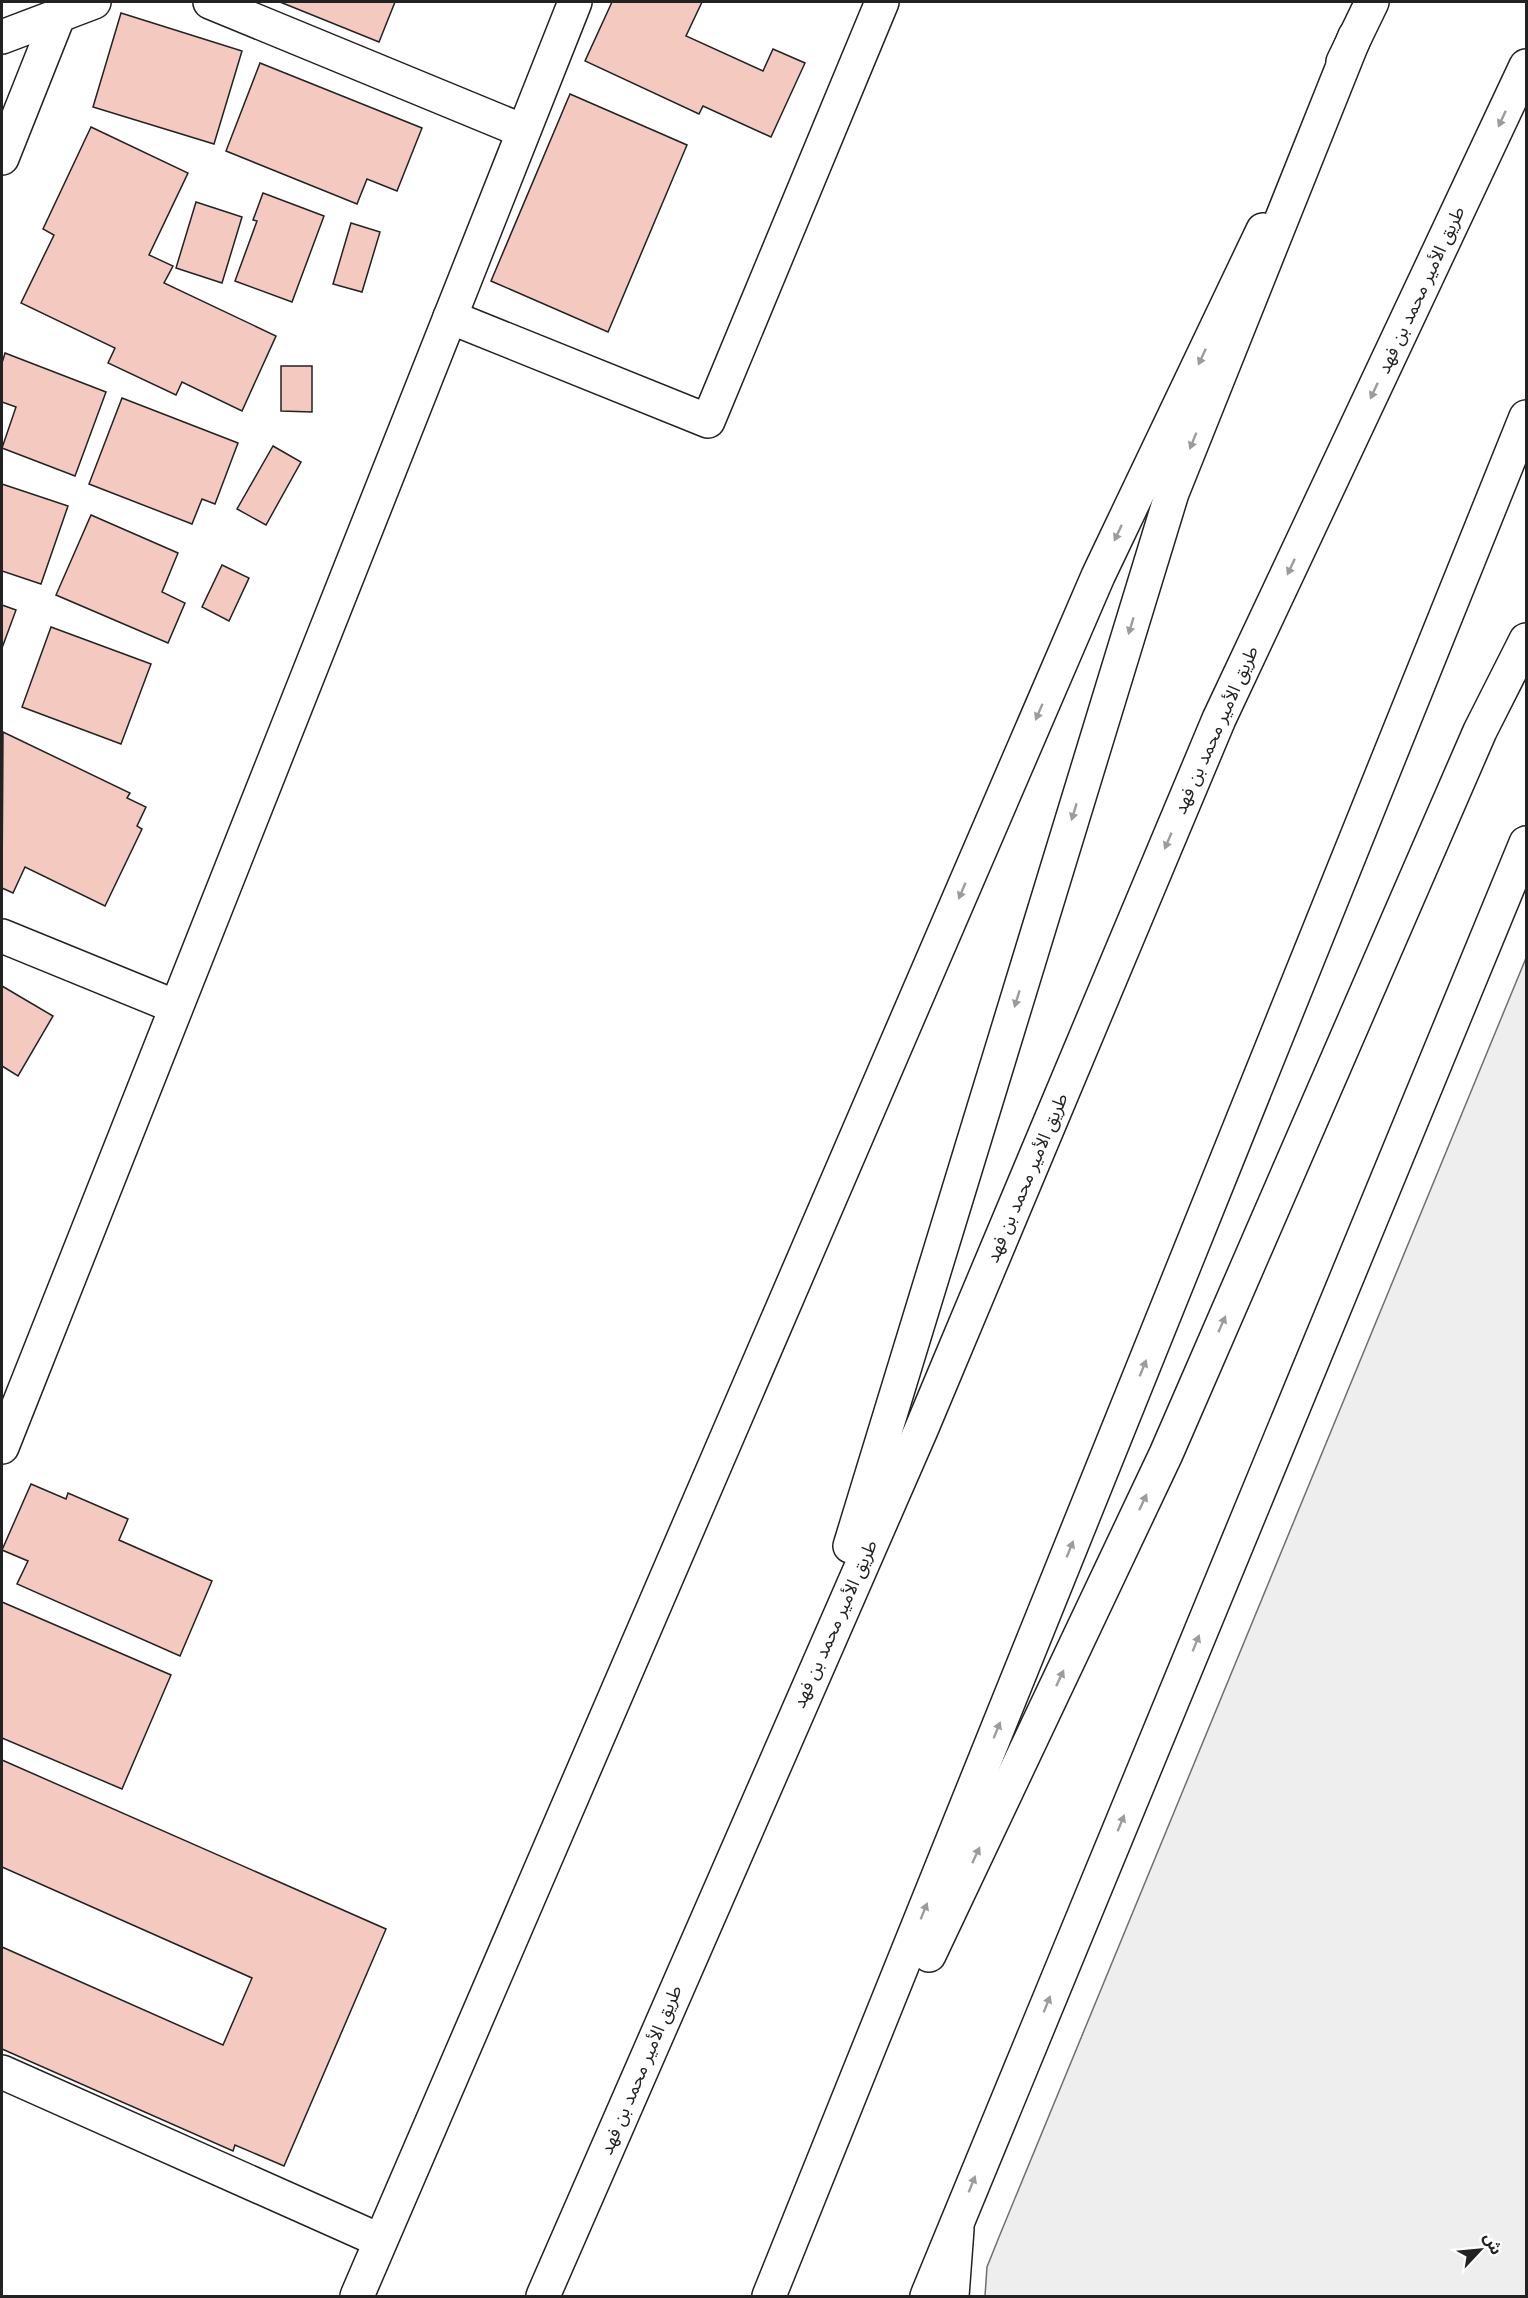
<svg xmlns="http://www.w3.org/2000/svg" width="1528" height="2298" viewBox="0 0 1528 2298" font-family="Quicksand,'Noto Sans Arabic',sans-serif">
<rect width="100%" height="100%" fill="#fff"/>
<!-- green -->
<polygon fill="#eee" stroke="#6f6f6f" stroke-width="1.5" points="1526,958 1526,2296 985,2296 987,2267 999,2237"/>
<!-- building -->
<g fill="#f3c9c0" stroke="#222" stroke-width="1.5">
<polygon points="280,2 395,2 379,42"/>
<polygon points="612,2 702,2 686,36 763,71 773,49 805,63 771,137 703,106 699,114 585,61"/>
<polygon points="121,13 242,51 214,144 93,107"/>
<polygon points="260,63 422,128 397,191 367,179 357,204 226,151"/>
<polygon points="570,94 687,145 608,332 491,281"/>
<polygon points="91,127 188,173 149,255 173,266 164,283 276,336 242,411 182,382 176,395 108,363 115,348 21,303 54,235 43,229"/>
<polygon points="263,193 324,216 292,302 235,281 257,221 253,220"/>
<polygon points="196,202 242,217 222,283 176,268"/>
<polygon points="351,223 380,232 362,292 333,284"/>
<polygon points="5,353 106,392 75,476 2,448 16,407 2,402 2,363"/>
<polygon points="281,366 312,366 312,412 281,411"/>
<polygon points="122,398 238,443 215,504 202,499 192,524 89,484"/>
<polygon points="273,446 301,462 266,525 237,509"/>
<polygon points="2,484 68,506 41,584 2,571"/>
<polygon points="91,515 178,553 162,592 185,603 168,643 56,595"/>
<polygon points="222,565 249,578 229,621 202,607"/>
<polygon points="2,605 16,610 2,648"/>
<polygon points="51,627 151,664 121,744 22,707"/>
<polygon points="3,732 130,793 127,798 146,807 137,826 142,829 105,906 25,867 13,893 2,888"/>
<polygon points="2,986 53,1016 18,1076 2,1066"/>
<polygon points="31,1484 66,1499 68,1493 128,1519 119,1540 212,1581 180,1656 17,1584 28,1561 2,1550"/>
<polygon points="2,1602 171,1675 122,1789 2,1738"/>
<polygon points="2,1760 386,1929 284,2166 235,2145 233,2151 2,2049 2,1947 223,2045 252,1978 2,1867"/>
</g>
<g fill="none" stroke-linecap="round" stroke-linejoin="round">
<!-- minor casing -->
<g stroke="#222" stroke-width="36">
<g id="minor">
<polyline points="210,2 523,131"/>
<polyline points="2,37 94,2"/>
<polyline points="2,158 64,2"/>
<polyline points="450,317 708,421 882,2"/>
<polyline points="2,936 176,1007"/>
<polyline points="2,1447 575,2"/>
<polyline points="2,2072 379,2240"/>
<polyline points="952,2296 957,2229"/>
</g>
</g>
<!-- major casing -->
<g stroke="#222" stroke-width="36">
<g id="major">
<polyline points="1343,62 1372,2"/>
<polyline points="357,2296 1098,576 1263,230"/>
<polyline points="927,2296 1526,843"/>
</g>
</g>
<!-- highway casing -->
<g stroke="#222" stroke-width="36">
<g id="highway">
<polyline points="850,1546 1172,493 1355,36"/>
<polyline points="929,1955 1166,1454 1480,731 1526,640"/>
<polyline points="543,2296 921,1430 1219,719 1526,66"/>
<polyline points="769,2296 1526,417"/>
</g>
</g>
<!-- minor -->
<use href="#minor" stroke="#fff" stroke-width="33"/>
<!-- major -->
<use href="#major" stroke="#fff" stroke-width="33"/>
<!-- highway -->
<use href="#highway" stroke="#fff" stroke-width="33"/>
</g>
<!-- one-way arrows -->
<defs><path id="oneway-solid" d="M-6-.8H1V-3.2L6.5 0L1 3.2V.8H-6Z" transform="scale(1.5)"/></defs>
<g fill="#9c9c9c">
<use href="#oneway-solid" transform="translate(1502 119) rotate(115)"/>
<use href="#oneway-solid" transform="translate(1202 357) rotate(115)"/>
<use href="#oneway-solid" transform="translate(1374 391) rotate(115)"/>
<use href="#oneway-solid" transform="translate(1193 441) rotate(112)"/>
<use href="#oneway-solid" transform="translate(1118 533) rotate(115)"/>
<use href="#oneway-solid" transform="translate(1291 567) rotate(115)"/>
<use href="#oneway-solid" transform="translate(1131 626) rotate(107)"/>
<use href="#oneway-solid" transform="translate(1039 712) rotate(113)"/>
<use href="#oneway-solid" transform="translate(1074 812) rotate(107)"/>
<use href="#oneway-solid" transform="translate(1168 841) rotate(113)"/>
<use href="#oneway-solid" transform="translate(962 891) rotate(113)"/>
<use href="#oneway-solid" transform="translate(1017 999) rotate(107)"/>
<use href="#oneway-solid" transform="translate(1222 1324) rotate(-66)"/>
<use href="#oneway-solid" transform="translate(1143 1368) rotate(-68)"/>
<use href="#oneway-solid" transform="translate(1143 1502) rotate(-65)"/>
<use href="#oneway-solid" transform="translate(1070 1549) rotate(-68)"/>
<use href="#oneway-solid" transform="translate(1196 1643) rotate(-68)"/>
<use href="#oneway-solid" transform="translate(1060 1678) rotate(-65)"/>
<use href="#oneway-solid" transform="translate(997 1730) rotate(-68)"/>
<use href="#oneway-solid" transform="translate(1121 1823) rotate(-68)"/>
<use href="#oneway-solid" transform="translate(976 1855) rotate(-65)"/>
<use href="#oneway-solid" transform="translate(924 1911) rotate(-68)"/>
<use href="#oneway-solid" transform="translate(1047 2004) rotate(-68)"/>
<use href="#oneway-solid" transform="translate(972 2184) rotate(-68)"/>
</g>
<g text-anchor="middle" stroke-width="4.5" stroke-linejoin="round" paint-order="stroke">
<!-- street labels -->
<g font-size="18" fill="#222" stroke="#fff">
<text transform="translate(1421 290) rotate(-65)" y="6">طريق الأمير محمد بن فهد</text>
<text transform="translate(1216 730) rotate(-66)" y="6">طريق الأمير محمد بن فهد</text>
<text transform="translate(1027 1178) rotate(-67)" y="6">طريق الأمير محمد بن فهد</text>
<text transform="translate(835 1624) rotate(-66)" y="6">طريق الأمير محمد بن فهد</text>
<text transform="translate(641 2070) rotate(-67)" y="6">طريق الأمير محمد بن فهد</text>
</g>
</g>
<!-- border -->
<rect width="1528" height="2298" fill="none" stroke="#222222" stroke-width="6"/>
<!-- north arrow -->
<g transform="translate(1480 2250) rotate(64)" stroke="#ffffff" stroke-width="4.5" paint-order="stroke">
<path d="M0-4.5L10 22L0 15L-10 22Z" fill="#222222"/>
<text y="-9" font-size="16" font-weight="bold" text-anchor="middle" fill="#222222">ش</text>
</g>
</svg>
